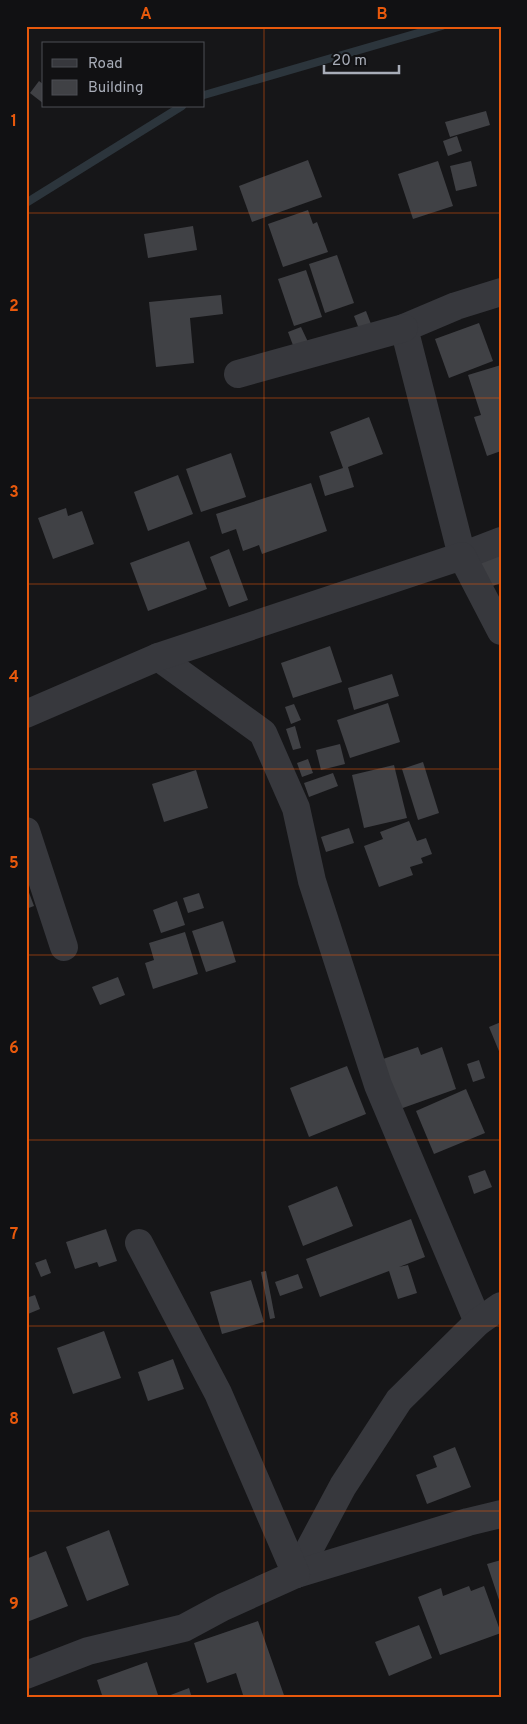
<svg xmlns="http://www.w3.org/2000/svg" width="527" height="1724" viewBox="0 0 527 1724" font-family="Overpass,sans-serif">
<rect width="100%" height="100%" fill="#161618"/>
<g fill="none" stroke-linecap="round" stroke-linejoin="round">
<!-- stream -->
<g stroke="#2c353c" stroke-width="8">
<polyline points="204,95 442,26"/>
<polyline points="26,203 182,106"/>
</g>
</g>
<!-- building -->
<g fill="#404145">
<polygon points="39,81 44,85 44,104 30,93"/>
<polygon points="486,111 490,125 450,137 445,122"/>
<polygon points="457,136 462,151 448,156 443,141"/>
<polygon points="308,160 322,197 252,222 239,186"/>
<polygon points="438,161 453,206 413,219 398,174"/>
<polygon points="471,161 477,186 456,191 450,166"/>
<polygon points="308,210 313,224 317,222 328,252 283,267 268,224"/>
<polygon points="193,226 197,250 148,258 144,234"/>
<polygon points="337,255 354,303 325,313 309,264"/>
<polygon points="306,270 322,317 294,326 278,279"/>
<polygon points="221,295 223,314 190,318 194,363 156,367 149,302"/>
<polygon points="366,311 371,324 359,329 354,316"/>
<polygon points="479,323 493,361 449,378 435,339"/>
<polygon points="301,327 308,342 294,348 288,332"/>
<polygon points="501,365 501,451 487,456 474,417 481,415 468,375"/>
<polygon points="369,417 383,454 348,467 354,487 325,496 319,476 343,468 330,432"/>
<polygon points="231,453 246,497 201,512 186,469"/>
<polygon points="178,475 193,514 148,531 134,492"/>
<polygon points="311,483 327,531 262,554 259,545 243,551 236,529 222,534 216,514"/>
<polygon points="66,508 68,516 82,511 94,544 53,559 38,518"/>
<polygon points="189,541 207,589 148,611 130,563"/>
<polygon points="229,549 248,600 229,607 210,557"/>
<polygon points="501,552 501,583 484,589 475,561"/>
<polygon points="330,646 342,682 293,698 281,663"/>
<polygon points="392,674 399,696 354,710 348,688"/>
<polygon points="388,703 400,742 350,758 337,720"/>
<polygon points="294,704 301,720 291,724 285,707"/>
<polygon points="295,726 301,748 293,750 286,729"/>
<polygon points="340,744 345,764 321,770 316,750"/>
<polygon points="308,759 313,773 302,777 297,763"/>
<polygon points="423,762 439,813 418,820 402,769"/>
<polygon points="394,765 407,818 364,828 352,775"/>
<polygon points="196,770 208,808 164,822 152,784"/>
<polygon points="333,773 338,786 309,797 304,783"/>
<polygon points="409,821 417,841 426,838 432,854 421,858 423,863 410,867 413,875 379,887 364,846 383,839 380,832"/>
<polygon points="349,828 354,843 326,852 321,837"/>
<polygon points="28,890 34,906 26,909 26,891"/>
<polygon points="199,893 204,908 188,913 183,898"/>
<polygon points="177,901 185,925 161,933 153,910"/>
<polygon points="223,921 236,962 206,972 192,931"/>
<polygon points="185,932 198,974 153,989 145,963 154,960 149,943"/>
<polygon points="118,977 125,995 100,1005 92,987"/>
<polygon points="501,1022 501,1056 489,1027"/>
<polygon points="418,1047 421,1055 442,1047 456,1089 400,1109 383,1059"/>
<polygon points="479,1060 485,1078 473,1082 467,1064"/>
<polygon points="347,1066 366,1114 309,1137 290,1088"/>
<polygon points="466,1089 485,1133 434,1154 416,1111"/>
<polygon points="485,1170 492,1187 474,1194 468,1176"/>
<polygon points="337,1186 353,1226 303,1246 288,1206"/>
<polygon points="411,1219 425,1257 399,1267 408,1265 417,1293 398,1299 389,1271 320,1297 306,1259"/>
<polygon points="106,1229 117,1261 99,1267 97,1262 75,1269 66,1242"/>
<polygon points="46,1259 51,1273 41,1277 35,1263"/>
<polygon points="266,1271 275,1318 270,1319 261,1272"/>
<polygon points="298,1274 303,1288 280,1296 275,1282"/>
<polygon points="251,1280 264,1322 222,1334 210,1292"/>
<polygon points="35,1295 40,1309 28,1314 26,1298"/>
<polygon points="104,1331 121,1378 73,1394 57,1348"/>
<polygon points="173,1359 184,1389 148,1401 138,1372"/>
<polygon points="455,1447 471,1487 427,1504 416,1475 437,1467 433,1456"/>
<polygon points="109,1530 129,1585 87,1601 66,1547"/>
<polygon points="46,1551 68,1606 27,1622 26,1559"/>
<polygon points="501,1560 501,1603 500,1603 487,1564"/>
<polygon points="469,1586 471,1591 484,1586 501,1633 440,1655 418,1597 441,1588 443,1596"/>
<polygon points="258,1621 272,1661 285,1698 244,1698 236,1673 207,1683 194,1643"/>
<polygon points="419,1625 432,1658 389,1676 375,1642"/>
<polygon points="147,1662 159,1698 103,1698 97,1680"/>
<polygon points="189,1688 192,1698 168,1698 168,1696"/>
</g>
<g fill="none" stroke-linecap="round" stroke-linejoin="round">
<!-- street -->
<g stroke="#37383d" stroke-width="28">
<polyline points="501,292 456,306 404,328 462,556 501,541"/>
<polyline points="238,374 404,328"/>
<polyline points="158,657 263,733 296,808 312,881 378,1085 478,1322"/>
<polyline points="26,714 158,657 462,556 501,631"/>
<polyline points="26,831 64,947"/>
<polyline points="296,1574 343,1486 399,1400 478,1322 501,1306"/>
<polyline points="296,1574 468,1522 501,1514"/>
<polyline points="26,1675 88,1651 184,1628 223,1607 296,1574 218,1393 139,1243"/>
</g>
</g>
<!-- grid -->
<path fill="none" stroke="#e8590c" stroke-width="1" stroke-opacity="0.55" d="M264 26V1698M26 213H501M26 398H501M26 584H501M26 769H501M26 955H501M26 1140H501M26 1326H501M26 1511H501"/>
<!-- border -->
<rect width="527" height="1724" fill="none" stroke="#111113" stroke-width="55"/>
<!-- legend -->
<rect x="42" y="42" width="162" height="65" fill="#111113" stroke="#4d4f55"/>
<rect x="52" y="59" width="25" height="8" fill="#37383d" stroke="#4d4f55"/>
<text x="88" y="68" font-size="15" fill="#a8adb8">Road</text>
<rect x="52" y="80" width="25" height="15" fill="#404145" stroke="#4d4f55"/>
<text x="88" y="92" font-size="15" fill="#a8adb8">Building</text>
<!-- scale -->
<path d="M324 65v8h75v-8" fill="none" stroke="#a8adb8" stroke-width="2.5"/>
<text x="332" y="65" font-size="15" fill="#a8adb8" stroke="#111113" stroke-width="4" paint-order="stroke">20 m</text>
<rect x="28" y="28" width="472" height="1668" fill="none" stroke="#e8590c" stroke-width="2"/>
<g font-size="16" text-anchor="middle" font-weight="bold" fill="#e8590c">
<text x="146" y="19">A</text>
<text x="382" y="19">B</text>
<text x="14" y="126">1</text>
<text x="14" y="311">2</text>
<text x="14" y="497">3</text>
<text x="14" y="682">4</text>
<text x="14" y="868">5</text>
<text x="14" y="1053">6</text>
<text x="14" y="1239">7</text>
<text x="14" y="1424">8</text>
<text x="14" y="1609">9</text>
</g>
</svg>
